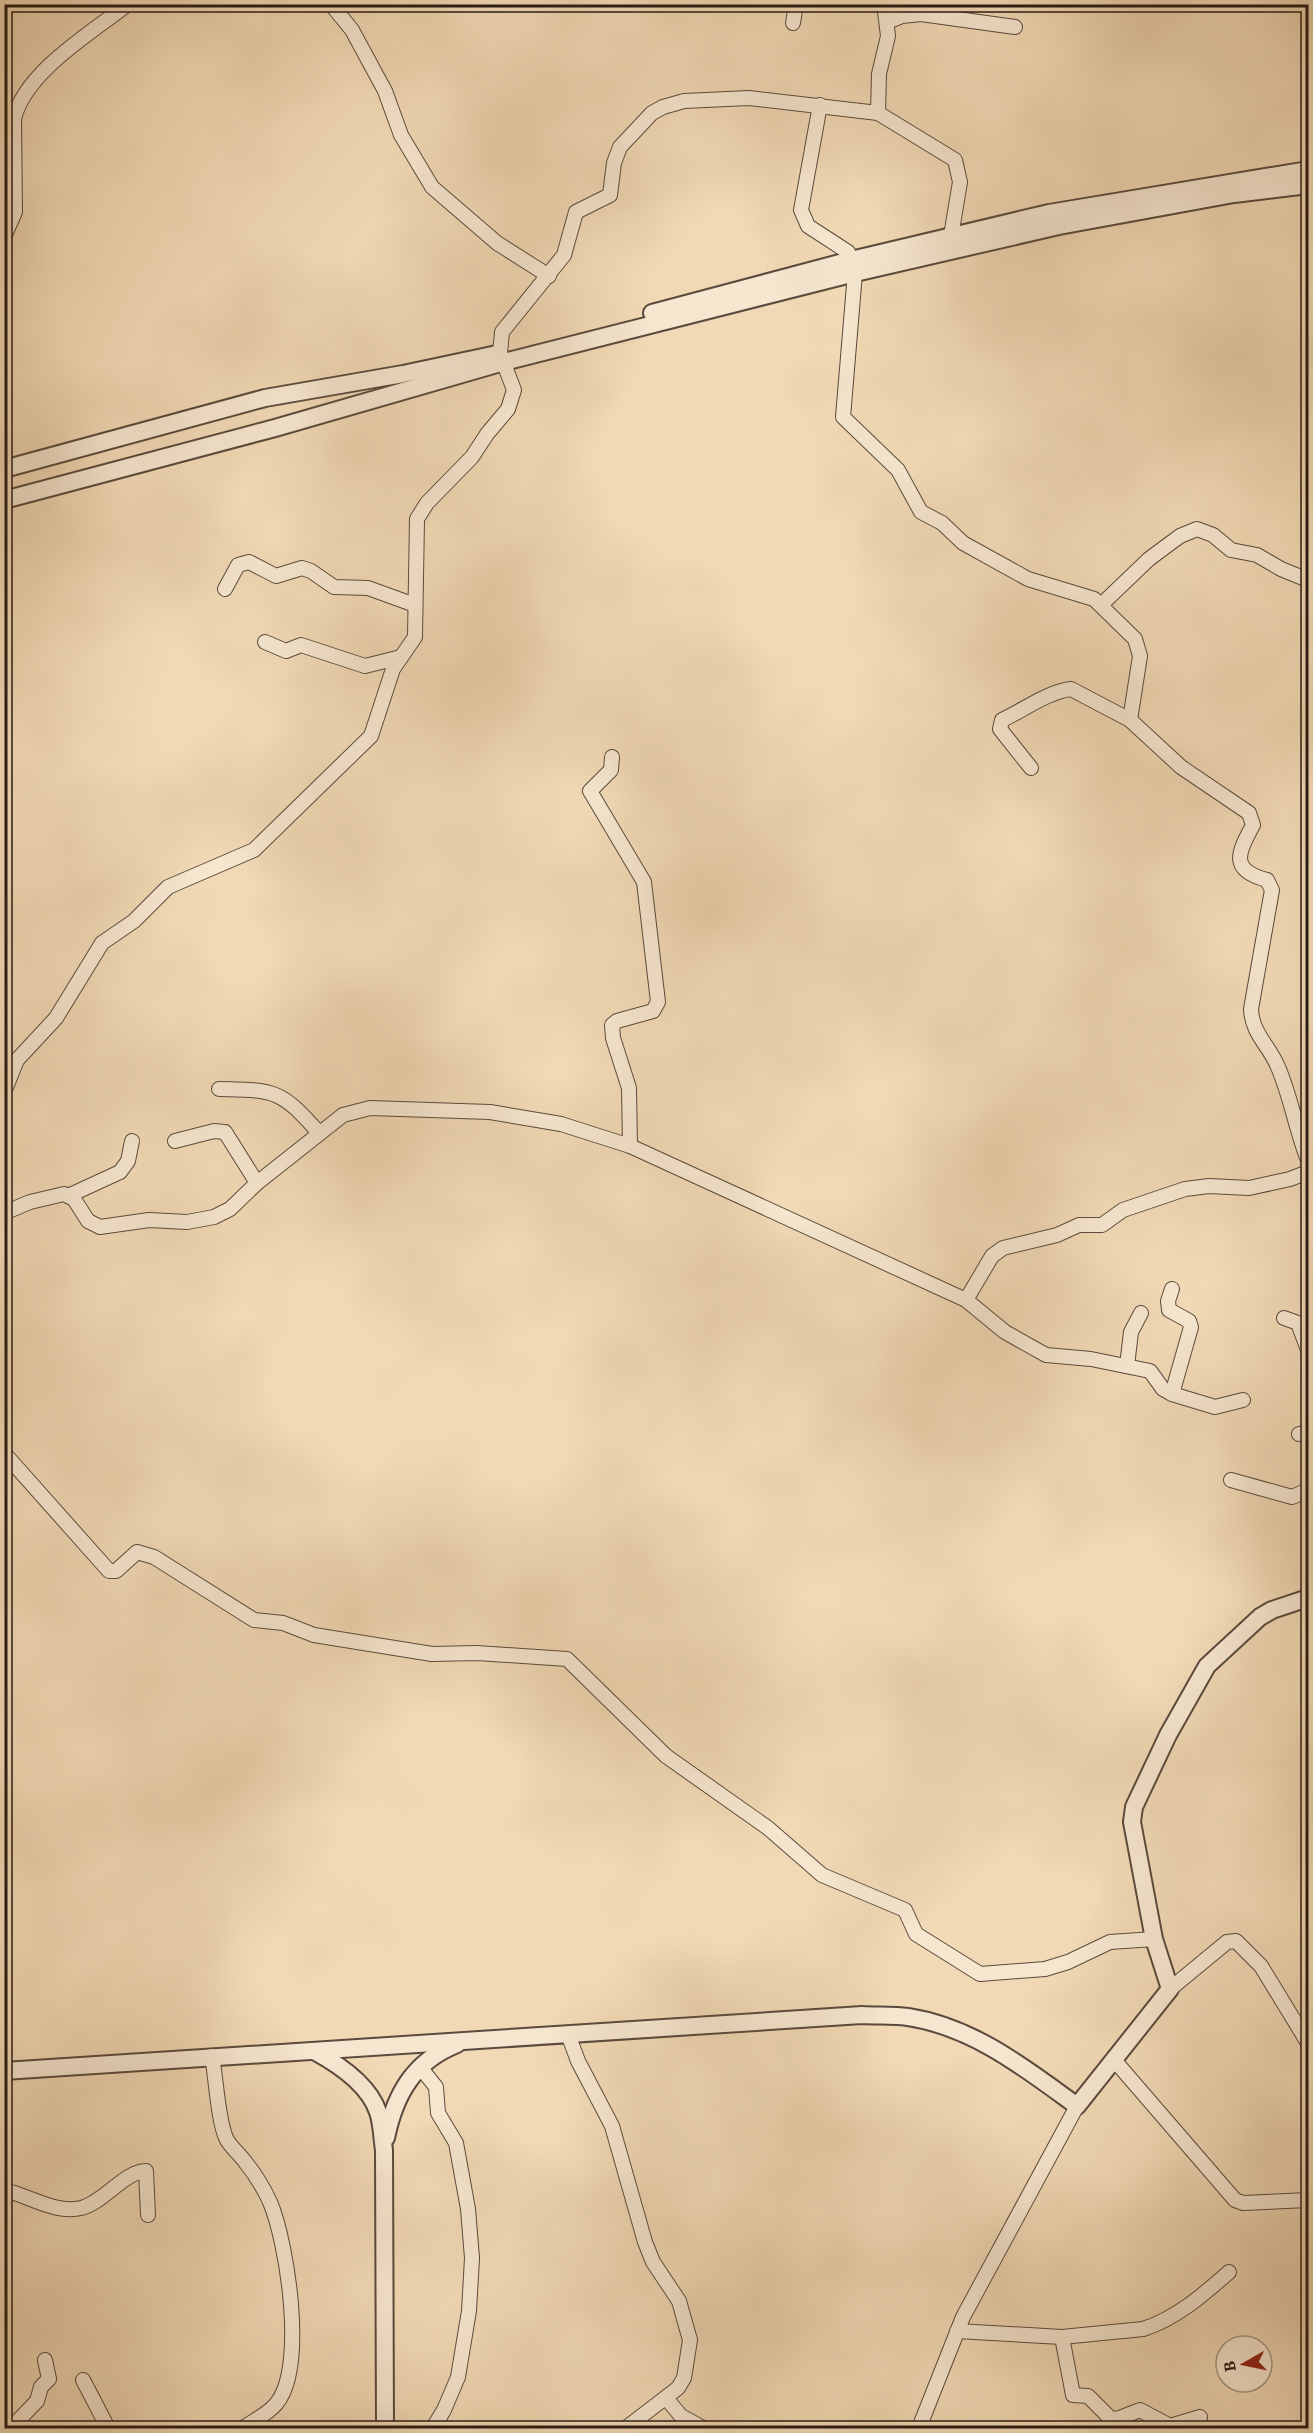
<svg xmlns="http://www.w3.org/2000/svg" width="1313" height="2433" viewBox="0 0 1313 2433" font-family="Vollkorn,serif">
<rect width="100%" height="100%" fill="#f1d9b5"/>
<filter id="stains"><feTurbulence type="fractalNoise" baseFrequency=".00333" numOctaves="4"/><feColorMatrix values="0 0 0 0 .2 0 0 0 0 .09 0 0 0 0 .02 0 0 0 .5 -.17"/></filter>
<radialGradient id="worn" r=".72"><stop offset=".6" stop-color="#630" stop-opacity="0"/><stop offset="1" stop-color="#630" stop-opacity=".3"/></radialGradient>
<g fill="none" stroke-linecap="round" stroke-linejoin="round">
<!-- minor casing -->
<g stroke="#5b4a3d" stroke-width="16">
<g id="minor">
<polyline points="331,4 352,30 385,91 401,135 432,187 497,243 549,276"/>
<polyline points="887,22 902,16 921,14 1015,27"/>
<polyline points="793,23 796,4"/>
<polyline points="820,105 801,210 808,226 848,252 855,273 843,417 898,470 921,512 942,523 963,543 1028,579 1094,599 1135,639 1140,656 1130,720"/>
<polyline points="878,113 879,74 888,36 884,4"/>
<path d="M4 237 15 212 14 119C25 72 91 33 128 4"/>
<polyline points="225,589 238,565 249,562 276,576 302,568 311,571 334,587 368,588 415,605"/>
<polyline points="1102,604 1149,559 1180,536 1197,529 1213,535 1231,550 1257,555 1281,569 1308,580"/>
<polyline points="265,642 286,651 301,645 365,666 401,657"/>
<polyline points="612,757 611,770 590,791 644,882 658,1002 653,1011 617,1021 612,1025 613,1038 629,1088 630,1146"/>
<path d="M1031 768 1000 729 1002 720C1024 710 1047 692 1071 689L1130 720 1181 767 1249 813 1253 825C1238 853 1229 870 1267 880L1272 890 1251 1009C1252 1034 1269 1045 1278 1067 1291 1097 1296 1130 1308 1160"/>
<path d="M219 1089C276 1090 281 1090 319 1133"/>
<polyline points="4,1092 17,1060 56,1018 102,943 134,921 168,887 254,850 371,736 393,669 415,637 417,519 427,503 472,457 487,434 508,409 514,390 500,353 502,332 564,255 576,212 610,195 614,163 620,147 652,113 663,107 684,101 749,98 878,113 955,160 960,182 951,236"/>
<polyline points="175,1141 214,1131 225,1132 257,1183"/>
<polyline points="70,1195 120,1172 128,1161 132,1141"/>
<polyline points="4,1213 30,1202 64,1194 74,1199 88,1221 100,1227 149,1220 187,1222 214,1217 230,1209 257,1183 343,1115 370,1108 490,1112 561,1124 630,1146 966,1300 1005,1332 1046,1355 1091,1359 1150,1371 1163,1389 1172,1394 1215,1407 1243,1400"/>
<polyline points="1172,1289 1168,1301 1169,1310 1189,1321 1191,1327 1172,1394"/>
<polyline points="966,1300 992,1256 1003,1248 1057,1235 1079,1225 1102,1225 1123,1210 1185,1189 1209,1186 1249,1188 1290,1179 1308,1172"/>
<polyline points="1284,1318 1298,1323 1308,1350"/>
<polyline points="1127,1366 1131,1332 1141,1313"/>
<polyline points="1299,1434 1308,1432"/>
<polyline points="4,1453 109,1571 116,1571 137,1552 154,1557 254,1620 283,1623 314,1635 432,1654 477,1653 567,1659 666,1756 768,1828 822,1875 905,1910 916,1934 980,1974 1045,1969 1068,1962 1110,1942 1154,1939"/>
<polyline points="1231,1480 1292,1497 1308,1490"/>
<polyline points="1170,1989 1227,1942 1236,1941 1261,1966 1308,2043"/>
<polyline points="568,2034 578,2061 612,2126 645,2242 653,2262 679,2301 690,2340 684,2378 678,2388 626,2428"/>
<path d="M212 2056C216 2078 218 2120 226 2138 230 2147 240 2154 246 2163 255 2174 264 2189 270 2202 287 2242 307 2368 276 2404 268 2414 253 2421 243 2428"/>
<polyline points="1115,2061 1235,2200 1243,2203 1308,2200"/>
<polyline points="420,2067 436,2087 438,2113 456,2143 468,2209 472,2258 469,2311 458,2377 444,2410 433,2428"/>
<path d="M4 2190C30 2196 55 2214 81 2208 103 2203 125 2171 146 2171L148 2215"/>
<polyline points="957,2331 1062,2337 1073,2395 1088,2396 1110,2418 1117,2419 1140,2410 1170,2426 1200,2417"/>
<path d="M1062 2337 1143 2329C1176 2319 1204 2294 1229 2272"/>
<polyline points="83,2380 108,2428"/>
<polyline points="666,2398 681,2416 703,2428"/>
<polyline points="11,2428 37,2401 41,2387 49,2379 45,2360"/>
<polyline points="919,2428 963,2317 1077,2106"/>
</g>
</g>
<!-- tertiary casing -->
<g stroke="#5b4a3d" stroke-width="20">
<g id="tertiary">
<polyline points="652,313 851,260 1049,213 1308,170"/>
<polyline points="4,469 265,398 403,374 497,354"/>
<polyline points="4,500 275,428 504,362 855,273 1059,226 1234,194 1308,185"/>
<path d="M314 2051C338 2064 369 2085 378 2112 382 2123 382 2138 384 2150L385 2428"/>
<path d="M4 2071 862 2015C877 2016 893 2015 908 2017 973 2027 1025 2068 1077 2106L1170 1989 1154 1939 1132 1822 1134 1807 1168 1735 1207 1666 1260 1617 1272 1610 1308 1598"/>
<path d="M386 2138C395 2094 414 2061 457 2044"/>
</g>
</g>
<!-- minor -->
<use href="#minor" stroke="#f6e6cf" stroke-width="14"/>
<!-- tertiary -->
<use href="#tertiary" stroke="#f6e6cf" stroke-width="16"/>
</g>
<!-- margin -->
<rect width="1313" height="2433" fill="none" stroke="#f1d9b5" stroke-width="24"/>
<rect x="6" y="6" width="1301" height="2421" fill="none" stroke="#291b15" stroke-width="3"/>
<rect x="12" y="12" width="1289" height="2409" fill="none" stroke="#291b15" stroke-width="1.5"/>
<!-- north arrow -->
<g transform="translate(1244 2364) rotate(261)"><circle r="28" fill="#f6e6cf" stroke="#a49585" stroke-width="1.5"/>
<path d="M0-4.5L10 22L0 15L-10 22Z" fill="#8f2418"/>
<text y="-9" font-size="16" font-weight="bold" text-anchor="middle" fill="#291b15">B</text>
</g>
<rect width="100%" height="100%" filter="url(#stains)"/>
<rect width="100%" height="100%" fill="url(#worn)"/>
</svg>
